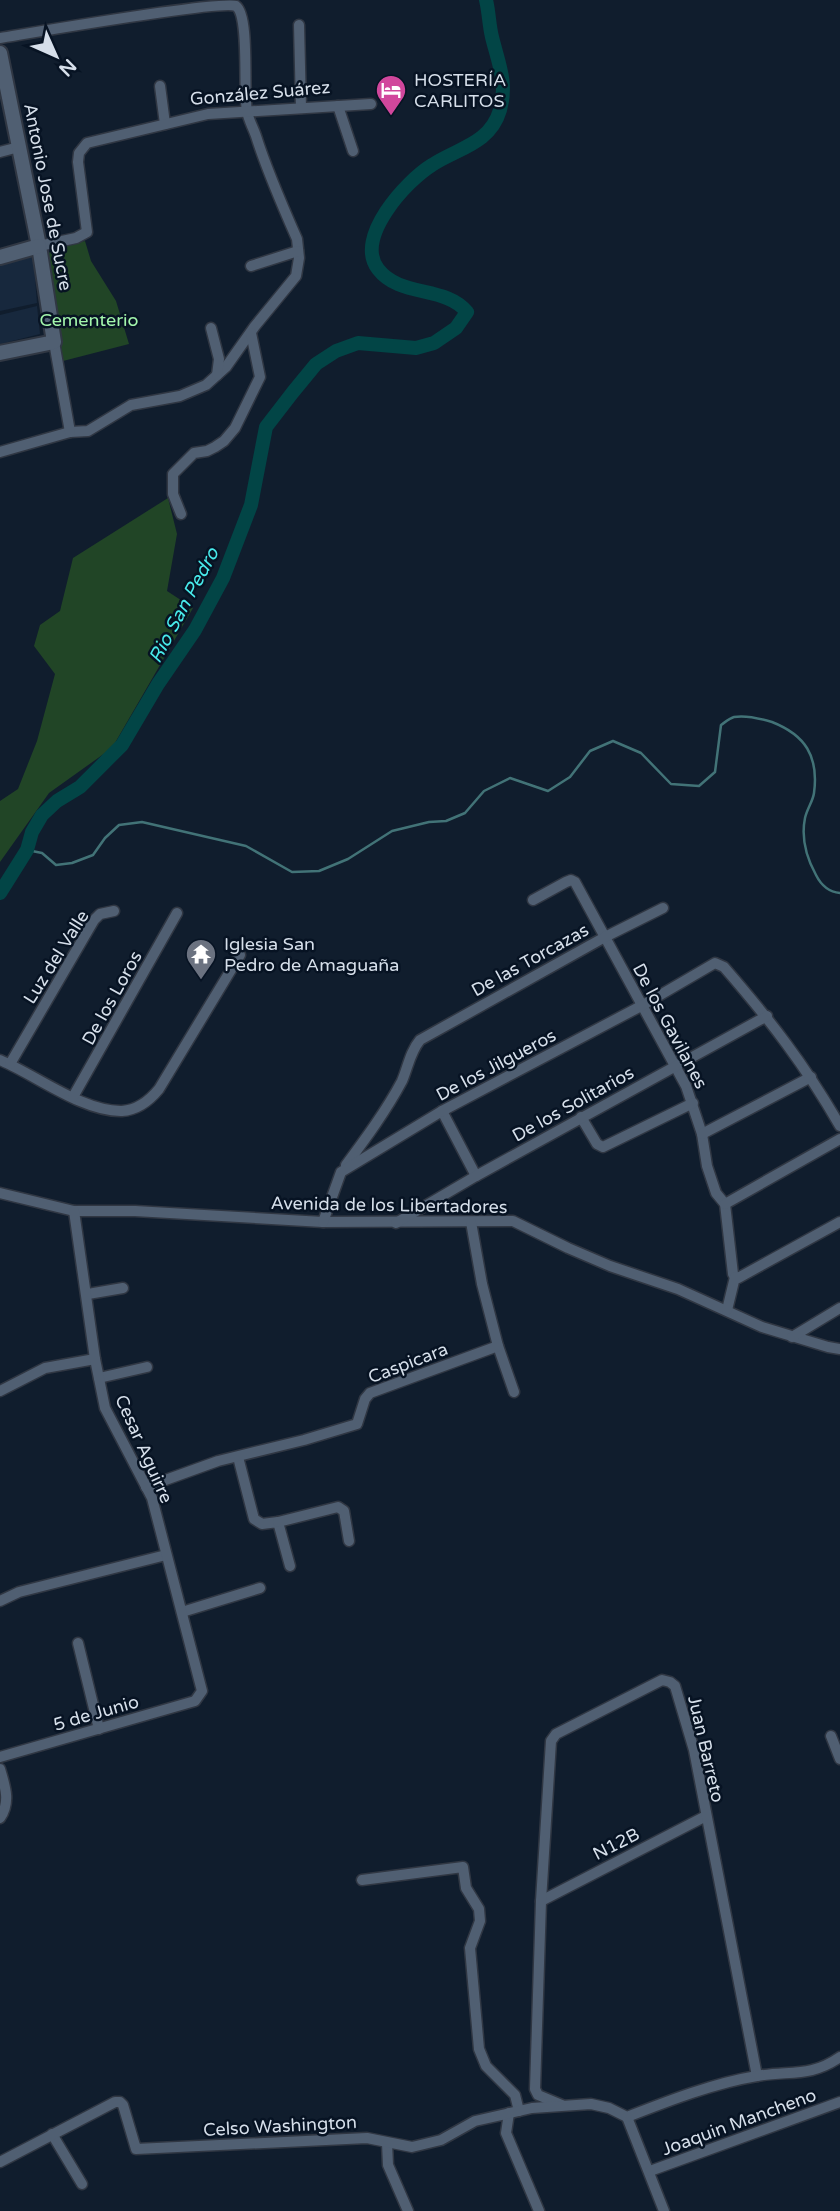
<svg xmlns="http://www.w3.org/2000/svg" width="840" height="2211" viewBox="0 0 840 2211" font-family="'Varela Round',sans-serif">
<rect width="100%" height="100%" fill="#101d2d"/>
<!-- built -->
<g fill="#17283d">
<polygon points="33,253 37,303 0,311 0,262"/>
<polygon points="37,306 40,334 0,344 0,315"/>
</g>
<!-- green -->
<g fill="#214526">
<polygon points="85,241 91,261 116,301 129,344 63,361 48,255 52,248"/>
<polygon points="168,498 177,534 167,591 193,608 112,748 49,793 0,862 0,801 18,789 37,741 55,674 34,646 40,625 60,611 73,558"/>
</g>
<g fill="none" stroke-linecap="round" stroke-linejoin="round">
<!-- stream -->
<path stroke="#427377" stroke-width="2.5" d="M27 850 42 853 56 865 72 863 93 855 105 838 119 825 142 822 246 846 292 872 319 871 348 859 392 831 429 822 446 821 465 813 484 791 510 778 548 791 570 777 590 751 613 741 641 753 671 784 699 786 715 772 721 725C724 723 730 718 734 717 745 715 762 719 772 722 805 735 819 756 814 793 813 801 807 809 805 818 801 838 806 857 816 875 821 885 829 892 840 893"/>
<!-- river -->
<path stroke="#024546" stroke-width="14" d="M0 893 27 850 32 832 42 815 57 801 80 787 122 745 158 684 195 630 223 578 251 505 266 427 293 392 316 364 336 351 358 343 416 348 434 343 456 328 467 312C445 285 400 298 378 269 354 238 406 181 432 165 458 148 490 144 500 110 508 83 498 62 492 37 489 25 489 12 486 0"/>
<!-- street casing -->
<g stroke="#303743" stroke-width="13">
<g id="street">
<polyline points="299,25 301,108"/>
<path d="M0 38C31 33 221 0 236 6 250 16 243 93 247 111 248 119 253 127 256 136 267 171 282 205 297 239L299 258 296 276 255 326 226 367 206 385 180 396 131 405 88 431 70 432 0 452"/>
<polyline points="160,86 165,124"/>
<polyline points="338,106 353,151"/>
<polyline points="0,152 19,147"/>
<polyline points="39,246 76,238 87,232 78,162 79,153 87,143 208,114 371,104"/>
<polyline points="251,266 298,251"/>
<polyline points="211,328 219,359 217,375"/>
<polyline points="54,342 70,432"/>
<polyline points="181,514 173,494 173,474 194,453 207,451 215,447 224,441 235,428 260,377 251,333"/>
<polyline points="533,900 566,882 571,880 575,882 686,1086 702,1134 707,1166 716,1193 725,1204 733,1274 735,1277"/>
<path d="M0 1060C36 1075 83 1112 122 1111 138 1110 150 1100 159 1089L240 955"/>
<polyline points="10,1064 94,920 100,914 114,911"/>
<polyline points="73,1097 177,913"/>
<polyline points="442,1111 476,1176"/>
<polyline points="581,1117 597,1144 603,1147 693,1103"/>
<polyline points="702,1134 811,1077"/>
<path d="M346 1165C366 1138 386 1111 402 1081 408 1067 410 1052 420 1040L605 937 663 908"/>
<polyline points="0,1193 74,1211 135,1211 323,1222 513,1221 568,1248 610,1266 678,1289 762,1327 828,1347 840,1349"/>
<polyline points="725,1204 840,1139"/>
<path d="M323 1222 341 1172 442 1111 643 1005 715 963 724 967C770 1020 805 1065 840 1126"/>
<polyline points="396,1223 476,1176 767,1016"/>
<polyline points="88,1294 123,1288"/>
<polyline points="727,1310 735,1277 738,1278 840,1222"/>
<polyline points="792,1337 840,1308"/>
<polyline points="498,1346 514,1392"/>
<polyline points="99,1378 147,1367"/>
<polyline points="0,1391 45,1368 95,1359"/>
<polyline points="238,1457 254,1519 262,1524 278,1522 290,1566"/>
<polyline points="146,1487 218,1461 304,1440 357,1424 365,1399 370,1393 498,1346 482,1284 471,1222"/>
<polyline points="278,1522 338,1507 344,1511 349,1541"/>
<polyline points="0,1601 19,1592 166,1555"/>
<polyline points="182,1612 260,1588"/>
<polyline points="78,1643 99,1729"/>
<polyline points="831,1736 840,1759"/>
<polyline points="0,1757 195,1701 202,1691 152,1498 105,1408 95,1359 74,1211"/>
<path d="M0 1769C5 1786 11 1802 0 1818"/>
<polyline points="362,1880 463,1867 466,1888 479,1909 480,1921 470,1948 479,2049 486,2066 515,2095 519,2111"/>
<polyline points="541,1901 706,1816"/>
<polyline points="562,2105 538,2095 535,2089 541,1901 551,1741 556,1734 662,1680 670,1682 675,1686 694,1750 757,2076"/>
<polyline points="509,2113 506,2133 539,2211"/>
<polyline points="627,2117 664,2211"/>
<polyline points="52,2134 82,2184"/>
<polyline points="387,2143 388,2165 408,2211"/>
<path d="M0 2162 115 2102H120L123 2105 136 2149 367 2138 412 2147 441 2140 475 2121 532 2108 591 2104 609 2108 627 2117C668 2101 714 2083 757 2076 789 2070 810 2078 840 2057"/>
<polyline points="650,2171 840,2102"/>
</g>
</g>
<!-- secondary casing -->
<g stroke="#303743" stroke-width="18">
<g id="secondary">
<polyline points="0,53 39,246 54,342 0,353"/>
<polyline points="0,257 39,246"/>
</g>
</g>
<!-- street -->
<use href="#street" stroke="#505f72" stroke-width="10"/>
<!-- secondary -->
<use href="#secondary" stroke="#505f72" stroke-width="14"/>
</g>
<!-- icons -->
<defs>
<g id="hotel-pin" transform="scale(1.575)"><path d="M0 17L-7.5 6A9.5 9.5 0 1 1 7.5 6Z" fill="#d1479c" stroke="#071323"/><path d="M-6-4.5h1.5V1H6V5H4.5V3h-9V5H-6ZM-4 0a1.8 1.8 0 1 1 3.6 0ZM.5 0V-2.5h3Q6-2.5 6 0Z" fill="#fff"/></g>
<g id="temple-pin" transform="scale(1.575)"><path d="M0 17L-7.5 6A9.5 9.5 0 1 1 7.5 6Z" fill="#6b7280" stroke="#071323"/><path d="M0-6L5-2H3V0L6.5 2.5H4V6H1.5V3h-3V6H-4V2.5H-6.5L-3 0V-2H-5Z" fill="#fff"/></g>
</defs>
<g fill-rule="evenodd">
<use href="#hotel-pin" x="391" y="90"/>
<use href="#temple-pin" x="201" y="954"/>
</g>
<g text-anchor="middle" stroke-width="5" stroke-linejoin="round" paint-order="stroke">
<!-- poi labels -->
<g font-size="18" fill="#d6dfea" stroke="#071323" text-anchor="start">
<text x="414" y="86">HOSTERÍA<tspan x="414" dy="21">CARLITOS</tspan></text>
<text x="224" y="950">Iglesia San<tspan x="224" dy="21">Pedro de Amaguaña</tspan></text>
</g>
<!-- street labels -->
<g font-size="18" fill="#d6dfea" stroke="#071323">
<text transform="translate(260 93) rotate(-5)" y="6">González Suárez</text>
<text transform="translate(48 197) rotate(79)" y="6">Antonio Jose de Sucre</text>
<text transform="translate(56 957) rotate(-58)" y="6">Luz del Valle</text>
<text transform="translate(530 960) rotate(-29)" y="6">De las Torcazas</text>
<text transform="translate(112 998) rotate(-61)" y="6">De los Loros</text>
<text transform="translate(670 1026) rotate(62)" y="6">De los Gavilanes</text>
<text transform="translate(496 1065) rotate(-28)" y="6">De los Jilgueros</text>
<text transform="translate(573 1104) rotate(-29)" y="6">De los Solitarios</text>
<text transform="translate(389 1205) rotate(1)" y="6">Avenida de los Libertadores</text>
<text transform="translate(408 1363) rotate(-21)" y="6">Caspicara</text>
<text transform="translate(144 1449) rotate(66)" y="6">Cesar Aguirre</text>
<text transform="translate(96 1713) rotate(-16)" y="6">5 de Junio</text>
<text transform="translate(706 1749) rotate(77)" y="6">Juan Barreto</text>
<text transform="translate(616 1844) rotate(-27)" y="6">N12B</text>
<text transform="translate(739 2122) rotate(-20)" y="6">Joaquin Mancheno</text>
<text transform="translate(280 2126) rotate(-3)" y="6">Celso Washington</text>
</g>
<!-- park labels -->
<g font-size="18" fill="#a3f6ac" stroke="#071323">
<text x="89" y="326">Cementerio</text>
</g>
<!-- water labels -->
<g font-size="19" font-style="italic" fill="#48eaeb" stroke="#071323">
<text transform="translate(183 605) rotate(-62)" y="7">Rio San Pedro</text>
</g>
</g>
<!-- north arrow -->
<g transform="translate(56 56) rotate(135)" stroke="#071323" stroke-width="5" paint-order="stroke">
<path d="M0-5L12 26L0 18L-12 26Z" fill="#d6dfea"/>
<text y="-10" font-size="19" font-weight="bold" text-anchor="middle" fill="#d6dfea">N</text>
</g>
</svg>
